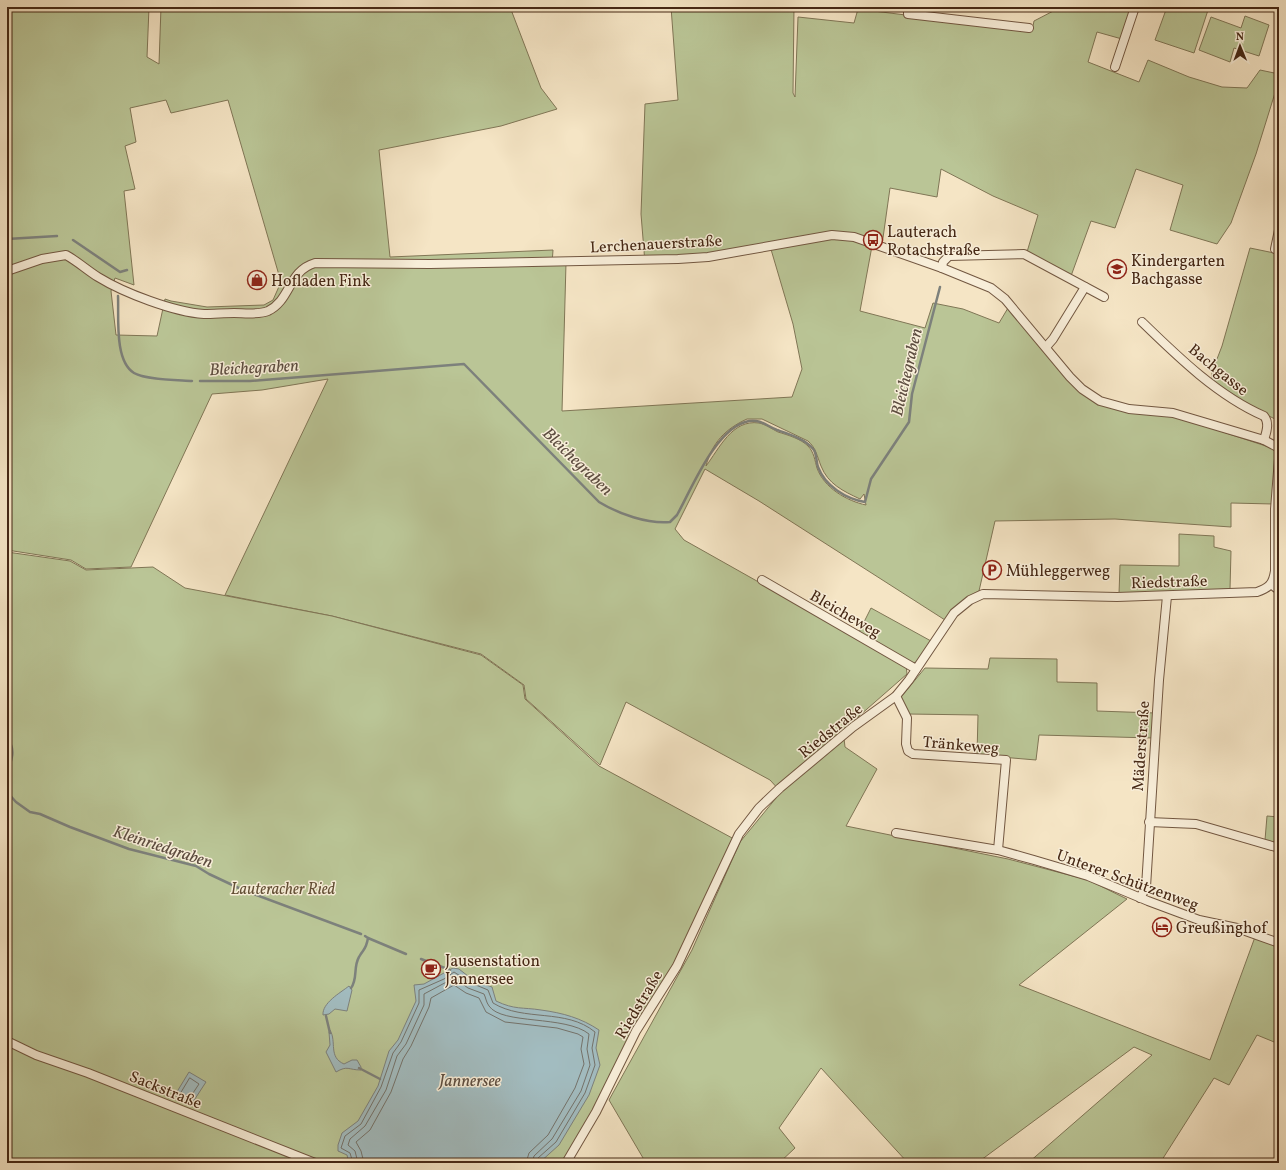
<svg xmlns="http://www.w3.org/2000/svg" width="1286" height="1170" viewBox="0 0 1286 1170" font-family="Vollkorn,serif">
<rect width="100%" height="100%" fill="#f5e5c5"/>
<filter id="stains"><feTurbulence type="fractalNoise" baseFrequency=".005" numOctaves="4"/><feColorMatrix values="0 0 0 0 .2 0 0 0 0 .09 0 0 0 0 .02 0 0 0 .5 -.17"/></filter>
<radialGradient id="worn" r=".72"><stop offset=".6" stop-color="#630" stop-opacity="0"/><stop offset="1" stop-color="#630" stop-opacity=".3"/></radialGradient>
<!-- green -->
<g fill="#bac596" stroke="#807656" fill-rule="evenodd">
<path d="M7 7H149L147 57 159 64 161 7H510L541 88 557 109 501 126 379 150 390 257 553 250 552 264 566 263 562 411 792 397 802 369 793 324 770 246 697 261 645 263 641 214 645 104 678 100 671 7H794L793 93 795 97 798 17 854 23 858 9 1032 31 1034 21 1061 7 1082 11 1083 7H1132L1122 39 1097 32 1088 62 1139 82 1148 60 1189 77 1222 87 1247 88 1260 70 1279 74V80L1256 154 1231 223 1217 244 1170 230 1183 185 1136 169 1115 228 1091 221 1071 276 1027 252 1038 215 993 196 941 169 937 197 890 188 882 245 872 246 860 311 925 328 933 303 963 309 999 323 1008 308 1086 395 1171 415 1275 449 1273 504 1231 503V527L1115 519 995 521 979 591C964 598 956 607 945 620L759 501 705 469 675 529 684 540 906 665 907 674 843 730 845 747 877 769 846 826 1008 859 1088 880 1127 899 1019 985 1210 1060 1255 937 1279 945V1044L1257 1035 1229 1085 1214 1078 1160 1163H1028L1152 1055 1134 1047 977 1163H908L821 1068 779 1128 795 1148 779 1163H646L609 1100 692 950 740 842 781 792 770 780 626 702 600 765 526 699 524 685 481 654 332 616 225 595 328 379 262 390 212 394 131 567 86 569 71 560 7 550ZM166 100 171 113 228 100 281 282 273 300 264 305 207 307 171 301 165 299 157 336 116 335 111 291 115 278 134 285 124 191 135 189 125 146 136 142 130 108ZM747 419H762L808 441C816 448 817 456 821 466 828 484 843 491 860 499L864 494 866 505C847 501 824 488 817 468 815 461 814 452 808 446 801 439 788 435 778 432 772 429 765 424 759 423 732 419 719 449 706 466 712 443 725 429 747 419Z"/>
<polygon points="1167,7 1209,7 1194,53 1155,40"/>
<polygon points="1245,16 1269,25 1259,56 1234,48 1230,62 1199,50 1211,17 1241,28"/>
<polygon points="1250,248 1279,254 1279,421 1241,402 1212,381 1212,372 1222,346"/>
<polygon points="1179,534 1214,536 1214,547 1231,551 1230,589 1119,594 1120,565 1179,566"/>
<polygon points="7,552 70,561 86,570 153,567 185,588 332,616 481,655 523,685 525,699 599,766 734,839 689,949 563,1163 7,1163"/>
<polygon points="871,608 931,641 917,662 912,663 859,632"/>
<polygon points="990,658 1057,659 1057,682 1097,683 1097,711 1155,713 1153,738 1039,735 1036,760 977,755 978,715 908,714 901,701 901,697 925,668 988,669"/>
<polygon points="1267,816 1279,817 1279,847 1265,840"/>
</g>
<!-- water -->
<g fill="#a2bcc0" stroke="#7d817c">
<path d="M453 968 459 969 473 980 492 987 496 1001C515 1010 522 1007 541 1010 563 1013 581 1018 599 1030L596 1048 600 1065 589 1095 559 1145 539 1163H349L347 1155 338 1151V1145L342 1133 358 1121 378 1086 389 1051 398 1040 416 1001 414 985 424 984Z"/>
<path d="M349 986 352 990 347 1011 335 1009 329 1014 323 1015C322 1003 340 993 349 986Z"/>
<path d="M330 1030C337 1042 328 1057 344 1064L352 1060H357L361 1067V1070C348 1070 348 1065 336 1072L326 1052 330 1045 329 1032Z"/>
<polygon points="189,1072 206,1082 191,1105 175,1095"/>
</g>
<g fill="none" stroke-linecap="round" stroke-linejoin="round">
<!-- shore -->
<g stroke="#74726a" stroke-width="1">
<polygon points="190,1078 199,1084 189,1099 181,1093"/>
<path d="M353 1163 350 1153 341 1148 345 1136 361 1124 381 1087 393 1053 401 1042 419 1003V990L444 979 454 972 471 983 488 990 493 1003C524 1022 566 1008 595 1032L592 1048 595 1065 585 1093 556 1142 538 1158 537 1163"/>
<path d="M358 1163 355 1151 348 1145 350 1139 365 1126 386 1090 397 1056 406 1044 424 1005V994L454 978 468 988 484 994C486 998 486 1002 489 1006 502 1025 565 1015 589 1034L587 1049 590 1065 581 1091 552 1139 534 1156 532 1163"/>
<polyline points="364,1163 361,1151 356,1142 370,1130 391,1092 403,1059 411,1046 429,1007 431,998 454,985 466,993 479,998 486,1012 505,1022 557,1028 578,1034 583,1037 581,1049 584,1064 575,1088 548,1135 529,1153 526,1163"/>
</g>
<!-- stream -->
<g stroke="#7d817c" stroke-width="2.5">
<polyline points="7,239 57,236"/>
<polyline points="73,240 120,272 127,270"/>
<path d="M118 296C119 316 114 361 134 373 146 380 178 380 192 381"/>
<path d="M200 381H250L464 364 599 502C619 514 647 524 670 522L677 515C692 488 716 427 749 421 760 419 767 426 777 430 789 434 806 439 814 450 817 455 816 462 818 467 825 486 846 499 865 502L871 479 909 422 912 394 940 287"/>
<path d="M7 740C16 747 12 762 7 770"/>
<polyline points="7,792 16,802 30,812 40,814 70,827 129,849 196,866 209,874 243,890 361,934"/>
<polyline points="368,938 406,954"/>
<polyline points="421,959 450,970"/>
<path d="M351 988C358 979 353 967 359 957 364 948 366 950 368 938L365 936"/>
<polyline points="326,1016 330,1033"/>
<polyline points="359,1068 380,1079"/>
</g>
<!-- minor casing -->
<g stroke="#725741" stroke-width="10">
<g id="minor">
<polyline points="908,7 908,14 1029,28"/>
<polyline points="1115,67 1135,7"/>
<polyline points="1279,230 1275,249 1279,250"/>
<polyline points="942,268 943,262 949,256 1024,254 1104,297"/>
<path d="M7 271 42 259 66 255C77 261 87 270 98 277 124 293 174 312 204 314 214 314 224 313 234 313 244 313 259 315 268 311 291 300 288 271 315 263L430 264 678 259 708 257 832 235 854 237 942 268 991 288 1005 299 1070 377 1082 389 1100 401 1129 409 1173 413 1264 440 1279 448"/>
<path d="M1142 322C1178 357 1218 396 1264 416 1270 423 1266 433 1264 440"/>
<polyline points="1046,347 1053,339 1085,287"/>
<polyline points="762,580 916,669"/>
<polyline points="1271,584 1276,588 1279,588"/>
<polyline points="896,696 907,718 906,744 908,751 913,754 1006,760 998,850"/>
<polyline points="1149,822 1196,824 1279,848"/>
<polyline points="896,833 998,850 1034,860 1088,876 1148,901 1199,920 1237,928 1279,943"/>
<polyline points="1140,898 1146,887 1159,680 1167,596"/>
<polyline points="7,1041 36,1055 88,1073 315,1163"/>
<path d="M566 1163 596 1112 636 1031 677 966 739 834 759 808 780 788 853 727 896 696 909 680 954 613 970 600 983 594 1117 597 1257 592C1269 588 1273 584 1275 571V509L1279 459"/>
</g>
</g>
<!-- minor -->
<use href="#minor" stroke="#f8eed9" stroke-width="8"/>
</g>
<!-- icons -->
<defs>
<g id="bus-ring" transform="scale(1)"><circle r="9.5" fill="#f8eed9" stroke="#8f2418" stroke-width="1.5"/><path d="M-5-6H5V4H4V6H2V4H-2V6H-4V4H-5ZM-3.5-4V0h7V-4ZM-3.5 1.2v1.5H-2V1.2ZM2 1.2v1.5H3.5V1.2Z" fill="#8f2418"/></g>
<g id="school-ring" transform="scale(1)"><circle r="9.5" fill="#f8eed9" stroke="#8f2418" stroke-width="1.5"/><path d="M0-5L7-2L0 1L-7-2ZM-4 1L0 2.5L4 1V4Q0 6-4 4Z" fill="#8f2418"/></g>
<g id="shop-ring" transform="scale(1)"><circle r="9.5" fill="#f8eed9" stroke="#8f2418" stroke-width="1.5"/><path d="M-5-2.5h2.3a2.7 3.5 0 0 1 5.4 0H5L5.5 6h-11ZM-1.5-2.5h3a1.5 2.3 0 0 0-3 0Z" fill="#8f2418"/></g>
<g id="parking-ring" transform="scale(1)"><circle r="9.5" fill="#f8eed9" stroke="#8f2418" stroke-width="1.5"/><path d="M-3.5-5.5H1a3.5 3.5 0 0 1 0 7H-1V5.5H-3.5ZM-1-3.4V-.6H.8a1.4 1.4 0 0 0 0-2.8Z" fill="#8f2418"/></g>
<g id="hotel-ring" transform="scale(1)"><circle r="9.5" fill="#f8eed9" stroke="#8f2418" stroke-width="1.5"/><path d="M-6-4.5h1.5V1H6V5H4.5V3h-9V5H-6ZM-4 0a1.8 1.8 0 1 1 3.6 0ZM.5 0V-2.5h3Q6-2.5 6 0Z" fill="#8f2418"/></g>
<g id="cafe-ring" transform="scale(1)"><circle r="9.5" fill="#f8eed9" stroke="#8f2418" stroke-width="1.5"/><path d="M-5.5-4.5H6V0H3Q3 3.5 0 3.5H-2.5Q-5.5 3.5-5.5 0ZM3-3.2v2h1.7v-2ZM-6 4.5H4V6H-6Z" fill="#8f2418"/></g>
</defs>
<g fill-rule="evenodd">
<use href="#bus-ring" x="873" y="240"/>
<use href="#school-ring" x="1117" y="269"/>
<use href="#shop-ring" x="257" y="280"/>
<use href="#parking-ring" x="992" y="570"/>
<use href="#hotel-ring" x="1162" y="927"/>
<use href="#cafe-ring" x="431" y="969"/>
</g>
<g text-anchor="middle" stroke-width="3" stroke-linejoin="round" paint-order="stroke">
<!-- poi labels -->
<g font-size="16" fill="#462815" stroke="#f8eed9" text-anchor="start">
<text x="887" y="237">Lauterach<tspan x="887" dy="18">Rotachstraße</tspan></text>
<text x="1131" y="266">Kindergarten<tspan x="1131" dy="18">Bachgasse</tspan></text>
<text x="271" y="286">Hofladen Fink</text>
<text x="1006" y="576">Mühleggerweg</text>
<text x="1176" y="933">Greußinghof</text>
<text x="445" y="966">Jausenstation<tspan x="445" dy="18">Jannersee</tspan></text>
</g>
<!-- street labels -->
<g font-size="16" fill="#462815" stroke="#f8eed9">
<text transform="translate(656 243) rotate(-3)" y="6">Lerchenauerstraße</text>
<text transform="translate(1219 369) rotate(39)" y="6">Bachgasse</text>
<text transform="translate(1169 581) rotate(-2)" y="6">Riedstraße</text>
<text transform="translate(846 613) rotate(30)" y="6">Bleicheweg</text>
<text transform="translate(830 730) rotate(-39)" y="6">Riedstraße</text>
<text transform="translate(961 744) rotate(5)" y="6">Tränkeweg</text>
<text transform="translate(1140 746) rotate(-86)" y="6">Mäderstraße</text>
<text transform="translate(1128 879) rotate(20)" y="6">Unterer Schützenweg</text>
<text transform="translate(638 1004) rotate(-59)" y="6">Riedstraße</text>
<text transform="translate(166 1089) rotate(22)" y="6">Sackstraße</text>
</g>
<!-- park labels -->
<g font-size="16" font-style="italic" fill="#634f35" stroke="#f8eed9">
<text x="283" y="894">Lauteracher Ried</text>
</g>
<!-- water labels -->
<g font-size="17" font-style="italic" fill="#5d4d40" stroke="#f8eed9">
<text transform="translate(254 367) rotate(-3)" y="6">Bleichegraben</text>
<text transform="translate(906 372) rotate(-77)" y="6">Bleichegraben</text>
<text transform="translate(578 461) rotate(44)" y="6">Bleichegraben</text>
<text transform="translate(163 846) rotate(18)" y="6">Kleinriedgraben</text>
<text x="470" y="1086">Jannersee</text>
</g>
</g>
<!-- margin -->
<rect width="1286" height="1170" fill="none" stroke="#f5e5c5" stroke-width="24"/>
<rect x="8" y="8" width="1270" height="1154" fill="none" stroke="#462815" stroke-width="2"/>
<rect x="12" y="12" width="1262" height="1146" fill="none" stroke="#462815"/>
<!-- north arrow -->
<g transform="translate(1240 46) rotate(359)" stroke="#f8eed9" stroke-width="3" paint-order="stroke">
<path d="M0-3L7 15L0 10L-7 15Z" fill="#462815"/>
<text y="-6" font-size="11" font-weight="bold" text-anchor="middle" fill="#462815">N</text>
</g>
<rect width="100%" height="100%" filter="url(#stains)"/>
<rect width="100%" height="100%" fill="url(#worn)"/>
</svg>
